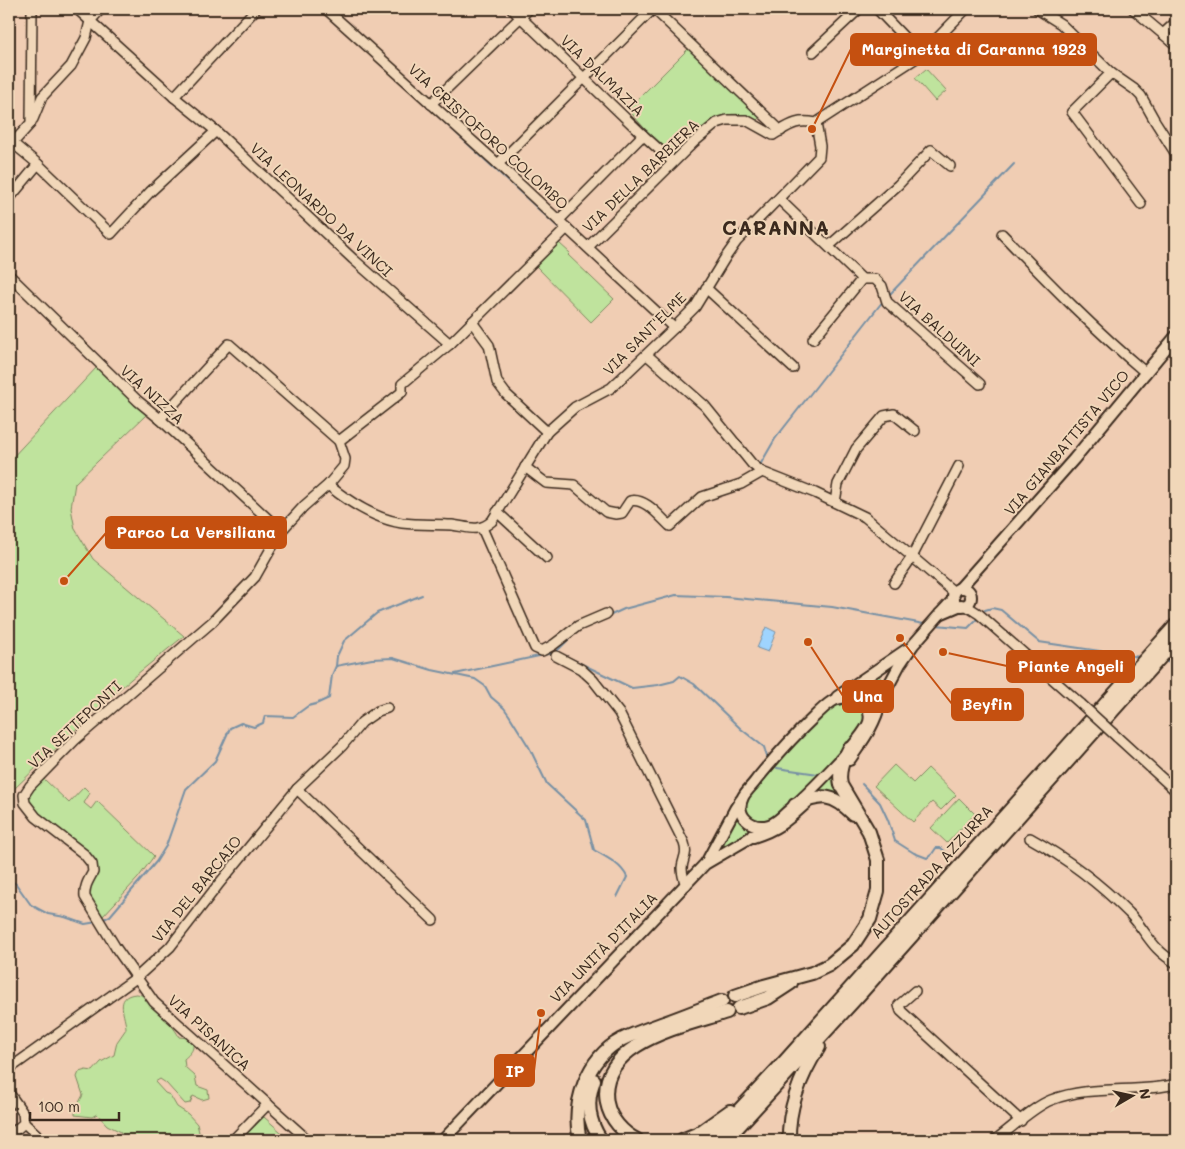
<svg xmlns="http://www.w3.org/2000/svg" width="1185" height="1149" viewBox="0 0 1185 1149" font-family="Mali,sans-serif">
<rect width="100%" height="100%" fill="#f0cdb3"/>
<filter id="ink" filterUnits="userSpaceOnUse"><feTurbulence type="fractalNoise" baseFrequency=".02" numOctaves="2"/><feDisplacementMap in="SourceGraphic" scale="10" xChannelSelector="R" yChannelSelector="G"/><feConvolveMatrix kernelMatrix="1 2 1 2 8 2 1 2 1" color-interpolation-filters="sRGB"/></filter>
<g filter="url(#ink)">
<!-- green -->
<g fill="#bfe39d" stroke="#7d865e">
<path d="M689 48 761 116 756 121C752 119 747 116 742 115 715 109 691 138 673 154L644 128 628 109Z"/>
<polygon points="926,69 946,91 935,101 915,78"/>
<polygon points="559,243 570,253 568,255 614,299 591,322 536,266"/>
<polygon points="97,367 146,415 75,483 71,508 75,529 93,559 184,636 131,679 94,712 13,790 9,786 9,461"/>
<polygon points="878,675 886,684 870,710 846,695"/>
<polygon points="851,699 863,705 866,722 853,739 787,809 771,819 761,822 749,820 744,806 745,801 785,751 833,705"/>
<polygon points="894,765 913,783 928,768 956,795 941,810 932,802 913,822 874,786"/>
<polygon points="833,769 848,801 812,793"/>
<path d="M43 778 69 803 84 787 90 793 84 803 91 809 97 801 154 856 138 878 103 916 99 917 88 897 89 889 98 871 96 863 33 810C23 796 33 789 43 778Z"/>
<polygon points="959,798 975,814 947,843 931,828"/>
<polygon points="737,810 758,830 716,853"/>
<path d="M136 994C138 994 142 995 144 996 151 1000 176 1029 179 1037L189 1038C197 1047 192 1052 184 1059L185 1067 195 1076 197 1086 208 1090 209 1098 202 1100 193 1096 190 1103 185 1104 166 1083 160 1079 155 1082 165 1093 170 1095 177 1107 188 1114 197 1124 199 1132 196 1140H116L121 1134V1132L107 1125 97 1114 92 1117 75 1115V1110L83 1095 77 1077 79 1072 86 1070 93 1071 101 1062 114 1055 117 1042 126 1029C126 1016 113 996 136 994Z"/>
<polygon points="264,1117 290,1140 241,1140"/>
</g>
<!-- water -->
<polygon fill="#9fd4fe" stroke="#7790a4" points="766,627 776,632 768,652 757,648"/>
<g fill="none" stroke-linecap="round" stroke-linejoin="round">
<!-- stream -->
<g stroke="#7790a4" stroke-width="2">
<polyline points="389,71 559,228"/>
<polyline points="890,294 1014,164"/>
<polyline points="760,465 775,439 883,301"/>
<polyline points="985,610 992,608 1001,610 1039,642 1140,657"/>
<polyline points="609,616 624,609 676,595 726,597 832,607 924,624"/>
<polyline points="936,625 968,628 977,619"/>
<polyline points="555,653 571,637"/>
<polyline points="565,656 632,688 658,685 674,681 680,676 694,684 741,729 764,747 767,757"/>
<polyline points="1167,662 1176,664"/>
<polyline points="336,666 337,656 344,641 377,613 422,595"/>
<polyline points="455,674 553,653"/>
<polyline points="777,768 818,774"/>
<polyline points="862,784 880,803 888,820 895,841 914,853 927,858 932,854 936,848 941,848 950,856"/>
<polyline points="9,879 16,884 31,905 48,914 65,917 85,924 97,922"/>
<path d="M102 920 110 916 156 862 166 846 186 789 215 761 230 728 241 723 254 727 263 723 265 716 293 717 308 706 316 704 329 698 332 675 336 666 372 659 393 658 432 670 475 679 485 686 491 697 504 708 509 715 529 747 547 784 586 820 594 850C606 857 621 864 627 877L617 897"/>
</g>
<!-- minor casing -->
<g stroke="#3b2a1e" stroke-width="12">
<g id="minor">
<polyline points="77,9 174,97 216,131 353,259 450,344"/>
<polyline points="326,9 498,164 674,328"/>
<polyline points="512,9 643,135 673,162"/>
<polyline points="654,9 781,131"/>
<polyline points="877,9 921,55"/>
<polyline points="1037,9 1061,24 1111,73 1134,89 1141,96 1155,121 1176,154"/>
<polyline points="1133,9 1176,45"/>
<polyline points="1163,34 1176,22"/>
<polyline points="813,52 859,9"/>
<polyline points="1111,73 1072,112 1141,204"/>
<polyline points="174,97 256,9"/>
<polyline points="431,104 529,9"/>
<polyline points="33,119 42,97 71,66 86,38 90,21 101,9"/>
<polyline points="9,140 38,164 111,234 150,192 216,131"/>
<polyline points="1169,143 1176,135"/>
<polyline points="12,144 31,123 32,9"/>
<polyline points="498,164 653,9"/>
<polyline points="9,199 38,164"/>
<polyline points="779,199 862,279 875,279 882,286 887,302 980,384"/>
<polyline points="559,220 643,135"/>
<path d="M1002 234C1049 283 1094 329 1146 373"/>
<polyline points="829,246 898,185 931,150 950,166"/>
<path d="M588 247 694 142 717 123 727 120H746L773 135C790 125 796 119 816 123L921 55 966 9"/>
<polyline points="9,275 138,401 160,419 281,531"/>
<polyline points="706,288 793,368"/>
<polyline points="472,322 489,345 497,382 506,394 547,432"/>
<polyline points="813,339 862,279"/>
<polyline points="647,355 705,406 752,464 762,472 815,493 865,517 955,593"/>
<polyline points="160,419 229,344 339,441"/>
<path d="M525 467 546 483 574 485 606 512 616 514 622 513 630 501C645 497 660 517 670 526L702 497 741 484 762 472"/>
<path d="M328 485C349 502 375 519 402 523 419 525 436 524 452 525 469 527 478 533 492 521L547 432 575 407 611 388 674 328 695 307 725 258 737 241 819 157 820 146 816 123"/>
<polyline points="835,502 838,484 856,449 884,416 894,414 915,431"/>
<polyline points="497,512 547,558"/>
<polyline points="482,528 535,648 542,651 553,645 578,626 606,614"/>
<polyline points="894,583 912,557 959,466"/>
<polyline points="965,605 979,614 1081,704"/>
<path d="M556 656 581 669 593 680 619 713 684 843C688 855 683 857 682 868 682 874 684 880 686 885"/>
<polyline points="1117,737 1176,791"/>
<polyline points="297,789 433,920"/>
<path d="M1030 838C1066 858 1100 884 1129 913 1148 933 1150 948 1176 963"/>
<polyline points="915,991 899,1005 901,1011 1021,1121"/>
<polyline points="9,1069 136,978 170,947 218,885 297,789 342,746 362,722 378,711 387,708"/>
<polyline points="9,1093 23,1113 24,1123 9,1136"/>
<polyline points="24,1123 43,1140"/>
<polyline points="233,1140 268,1104"/>
<path d="M308 1140 154 1002 116 948 85 897C84 887 88 881 93 872L92 864 84 854 36 817 25 803 24 795 30 786 75 740 212 622 255 577 281 531 304 506 328 485 344 466 345 459 339 441 402 392V384L450 344 567 228"/>
<path d="M995 1140C1012 1128 1033 1107 1051 1100 1092 1084 1135 1094 1176 1084"/>
</g>
</g>
<!-- major casing -->
<g stroke="#3b2a1e" stroke-width="14">
<g id="major">
<polyline points="960,588 1074,459 1176,336"/>
<circle cx="962" cy="597" r="9"/>
<polyline points="954,599 940,614 961,605"/>
<path d="M853 696C864 699 872 710 869 722 863 740 804 798 787 812 782 817 776 823 769 825 751 830 734 815 743 797 746 791 753 785 757 779 775 757 793 737 814 717 819 712 825 706 831 702 836 698 846 697 853 696Z"/>
<polyline points="837,697 906,650"/>
<polyline points="876,709 900,664 913,645 940,614"/>
<polyline points="706,863 735,809 741,800"/>
<polyline points="443,1140 705,864 758,833"/>
</g>
</g>
<!-- highway casing -->
<g stroke="#3b2a1e" stroke-width="16">
<g id="highway">
<path d="M849 759C861 741 874 725 879 703"/>
<path d="M795 805C822 794 832 793 853 814"/>
<path d="M753 836C779 828 787 819 807 801"/>
<path d="M735 996 764 986 812 973 829 965 853 945 870 919 878 891V860L869 832 841 785C838 771 843 761 849 749"/>
<polyline points="739,1008 768,998 791,983"/>
<path d="M594 1080C586 1101 588 1121 601 1140"/>
<path d="M580 1140C571 1104 587 1058 621 1040 635 1033 650 1028 664 1023 684 1016 703 1008 722 1001"/>
<path d="M637 1140C623 1133 610 1119 607 1103 596 1042 685 1026 727 1012"/>
<polyline points="682,1140 699,1133 730,1111"/>
<polyline points="711,1140 784,1062 1176,625"/>
<polyline points="726,1140 860,994 1176,640"/>
<path d="M789 1140C788 1106 801 1075 819 1047"/>
</g>
</g>
<!-- minor -->
<use href="#minor" stroke="#f1d7b9" stroke-width="9"/>
<!-- major -->
<use href="#major" stroke="#f1d7b9" stroke-width="10"/>
<!-- highway -->
<use href="#highway" stroke="#f1d7b9" stroke-width="12"/>
<!-- minor-bridge casing -->
<g stroke="#3b2a1e" stroke-width="12" stroke-linecap="butt">
<polyline id="minor-bridge" points="1081,704 1117,737"/>
</g>
<!-- minor-bridge -->
<use href="#minor-bridge" stroke="#f1d7b9" stroke-width="9"/>
</g>
</g>
<g text-anchor="middle" stroke-width="4" stroke-linejoin="round" paint-order="stroke">
<!-- street labels -->
<g font-size="15" fill="#3b2a1e" stroke="#f1d7b9">
<text transform="translate(602 76) rotate(44)" y="5">VIA DALMAZIA</text>
<text transform="translate(488 137) rotate(42)" y="5">VIA CRISTOFORO COLOMBO</text>
<text transform="translate(641 176) rotate(-44)" y="5">VIA DELLA BARBIERA</text>
<text transform="translate(321 210) rotate(43)" y="5">VIA LEONARDO DA VINCI</text>
<text transform="translate(939 329) rotate(42)" y="5">VIA BALDUINI</text>
<text transform="translate(645 334) rotate(-45)" y="5">VIA SANT'ELME</text>
<text transform="translate(152 395) rotate(42)" y="5">VIA NIZZA</text>
<text transform="translate(1067 443) rotate(-50)" y="5">VIA GIANBATTISTA VICO</text>
<text transform="translate(75 725) rotate(-43)" y="5">VIA SETTEPONTI</text>
<text transform="translate(932 872) rotate(-48)" y="5">AUTOSTRADA AZZURRA</text>
<text transform="translate(197 889) rotate(-51)" y="5">VIA DEL BARCAIO</text>
<text transform="translate(604 948) rotate(-46)" y="5">VIA UNITÀ D'ITALIA</text>
<text transform="translate(209 1033) rotate(42)" y="5">VIA PISANICA</text>
</g>
<!-- district labels -->
<g font-size="20" font-weight="bold" letter-spacing="1" fill="#3b2a1e" stroke="#f1d7b9">
<text x="776" y="235">CARANNA</text>
</g>
</g>
<!-- callouts -->
<path fill="none" stroke="#c55010" stroke-width="2" d="M812 129L851 49M64 581L106 533M943 652L1007 666M808 642L843 696M900 638L952 704M541 1013L534 1071"/>
<g fill="#c55010" stroke="#f1d7b9" stroke-width="2">
<circle cx="812" cy="129" r="5"/>
<circle cx="64" cy="581" r="5"/>
<circle cx="943" cy="652" r="5"/>
<circle cx="808" cy="642" r="5"/>
<circle cx="900" cy="638" r="5"/>
<circle cx="541" cy="1013" r="5"/>
</g>
<g fill="#c55010" stroke="#c55010" stroke-width="2">
<rect x="851" y="34" width="245" height="31" rx="5"/>
<rect x="106" y="517" width="180" height="31" rx="5"/>
<rect x="1007" y="651" width="127" height="31" rx="5"/>
<rect x="843" y="681" width="50" height="31" rx="5"/>
<rect x="952" y="689" width="71" height="31" rx="5"/>
<rect x="495" y="1055" width="39" height="31" rx="5"/>
</g>
<g font-size="16" text-anchor="middle" font-weight="bold" fill="#fff">
<text x="974" y="55">Marginetta di Caranna 1923</text>
<text x="196" y="538">Parco La Versiliana</text>
<text x="1071" y="672">Piante Angeli</text>
<text x="868" y="702">Una</text>
<text x="987" y="710">Beyfin</text>
<text x="515" y="1077">IP</text>
</g>
<!-- margin -->
<rect width="1185" height="1149" fill="none" stroke="#f1d7b9" stroke-width="30"/>
<rect x="15" y="15" width="1155" height="1119" fill="none" stroke="#3b2a1e" stroke-width="2" filter="url(#ink)"/>
<!-- north arrow -->
<g transform="translate(1132 1096) rotate(81)" stroke="#f1d7b9" stroke-width="4" paint-order="stroke">
<path d="M0-4L9 19L0 12L-9 19Z" fill="#3b2a1e"/>
<text y="-8" font-size="14" font-weight="bold" text-anchor="middle" fill="#3b2a1e">N</text>
</g>
<!-- scale -->
<path d="M30 1112v8h89v-8" fill="none" stroke="#3b2a1e" stroke-width="2.5"/>
<text x="38" y="1112" font-size="15" fill="#3b2a1e" stroke="#f1d7b9" stroke-width="4" paint-order="stroke">100 m</text>
</svg>
